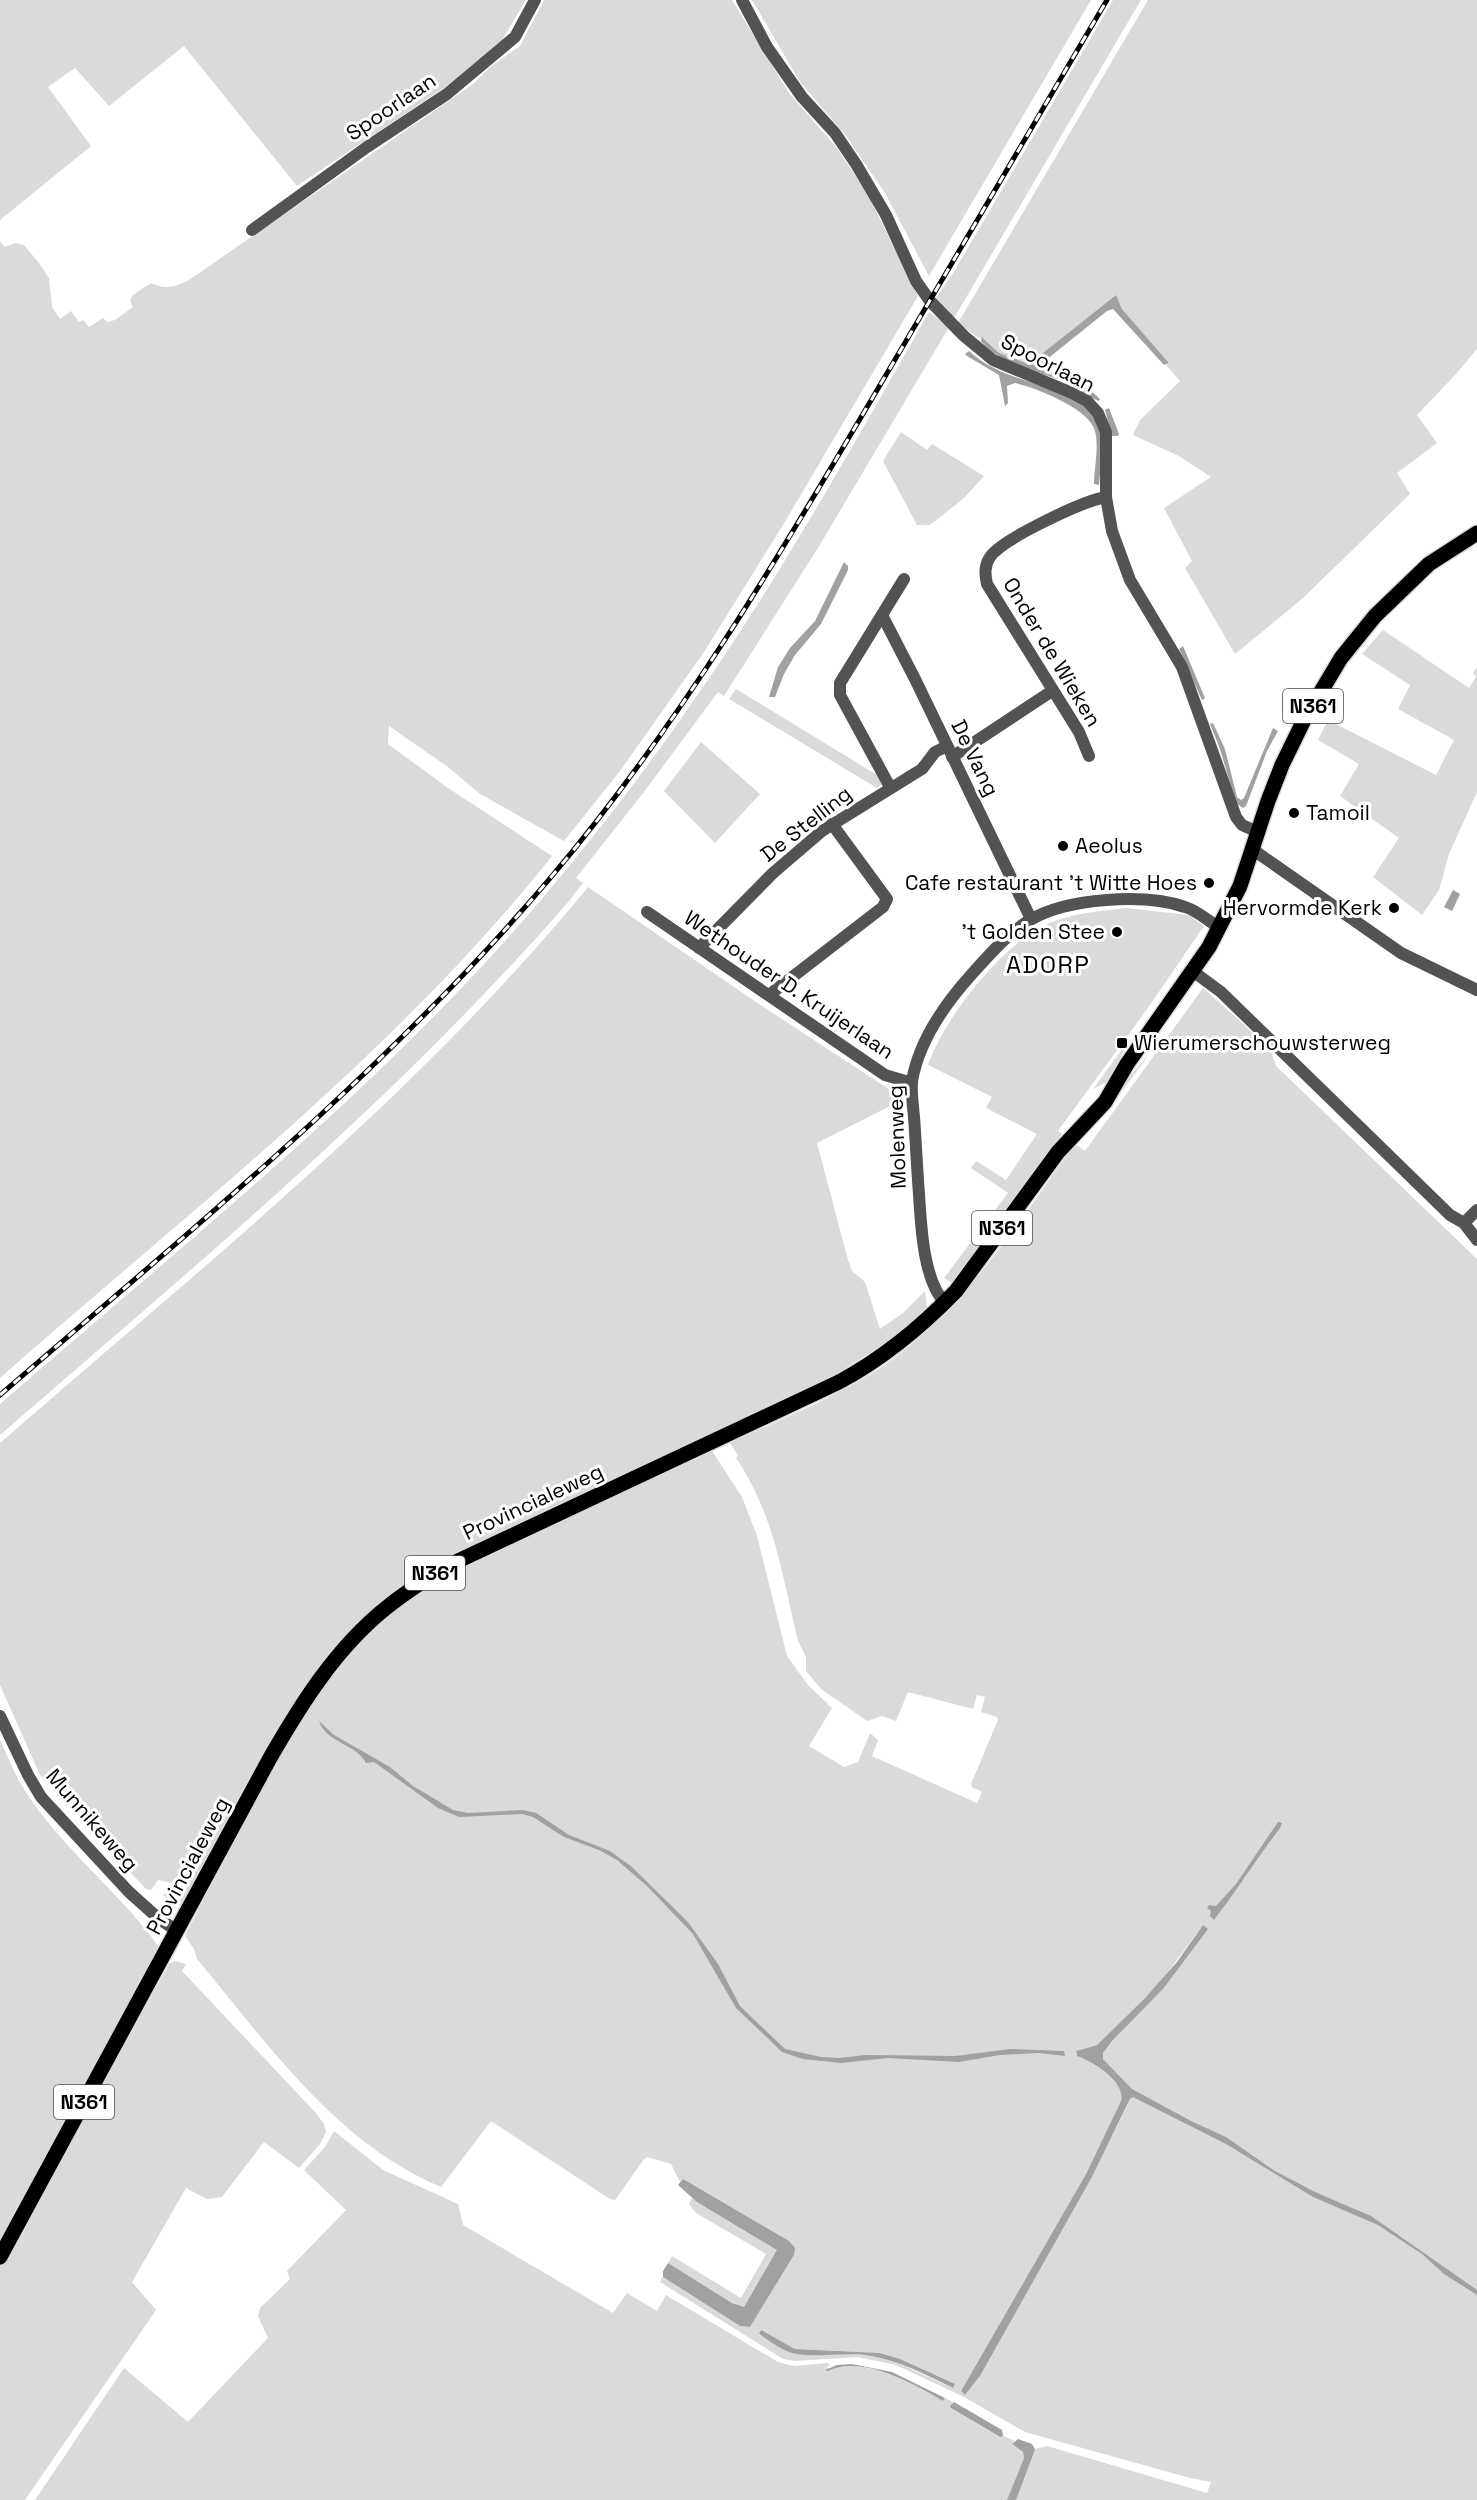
<svg xmlns="http://www.w3.org/2000/svg" width="1477" height="2500" viewBox="0 0 1477 2500" font-family="'Space Grotesk',sans-serif">
<rect width="100%" height="100%" fill="#fff"/>
<!-- green -->
<g fill="#dadada" fill-rule="evenodd">
<polygon points="0,0 526,0 502,40 447,86 297,186 184,46 109,106 75,68 48,87 91,146 0,220"/>
<path d="M544 0H732L789 93 837 148 868 195 918 296 783 525 704 652 620 771 564 841 480 794 448 767 389 726 388 744 448 788 552 856C394 1055 189 1211 0 1378V241L5 247 15 243 24 245 39 263 49 278 52 307 60 319 71 311 79 322 83 320 89 327 103 318 107 322 115 320 133 307 130 300 133 295 151 283C166 290 174 287 189 280L473 84 490 67 520 46Z"/>
<polygon points="752,0 1091,0 929,276 885,193 846,136 800,82"/>
<polygon points="1113,0 1141,0 953,320 934,300 952,275"/>
<polygon points="1148,0 1477,0 1477,349 1456,374 1417,415 1437,443 1397,473 1410,494 1302,599 1235,654 1185,568 1192,561 1164,508 1211,477 1179,456 1133,435 1140,420 1180,381 1166,365 1169,363 1122,309 1116,295 1029,364 999,353 984,338 980,339 958,323"/>
<path d="M929 312 949 327 821 543 724 696 718 692 644 792 576 878 583 883 569 901C398 1098 197 1264 0 1435V1404C189 1239 390 1081 551 888 602 827 651 763 696 697 782 574 855 442 929 312Z"/>
<polygon points="901,432 927,450 932,444 984,476 964,498 930,525 917,525 883,461"/>
<polygon points="1383,630 1469,688 1476,677 1473,673 1477,667 1477,792 1449,854 1439,890 1422,915 1373,877 1399,838 1340,796 1359,764 1318,740 1328,720 1436,775 1454,740 1398,709 1410,685 1362,654"/>
<polygon points="736,689 887,781 877,788 729,699"/>
<polygon points="701,742 760,794 715,843 664,791"/>
<path d="M588 887 756 1002 904 1099 817 1143 848 1260 852 1271 865 1282 880 1329 903 1313 925 1291 927 1308 901 1333 831 1377 504 1531 444 1562 386 1599 245 1790 182 1907 163 1895 173 1889 179 1879 172 1883 158 1880 151 1890 146 1889 40 1775 0 1685V1443C203 1266 417 1096 588 887Z"/>
<path d="M1126 908 1189 915 1204 926 1150 1005 1058 1131 1064 1135 953 1284 944 1278 1008 1193 971 1168 976 1161 1006 1180 1037 1134 986 1108 992 1097 928 1065C944 1019 997 951 1041 927 1066 914 1098 911 1126 908Z"/>
<path d="M1203 988 1270 1048 1276 1066 1477 1259V2500H1016L1035 2449 1047 2446 1207 2493 1211 2482 1190 2478 1025 2432 964 2397 896 2365 858 2357 795 2361 783 2359 660 2282 663 2277 740 2326 750 2327 794 2255 683 2179 680 2182 671 2164 647 2157 644 2159 615 2200 610 2199 491 2121 441 2187C336 2143 268 2044 197 1959L194 1949 185 1936C238 1834 284 1720 365 1637 415 1585 483 1557 547 1527 602 1502 657 1476 712 1451L742 1497 757 1536 787 1656 808 1685 832 1708 809 1746 844 1767 858 1762 870 1733 878 1740 872 1756 977 1803 982 1792 972 1787 971 1784 998 1720 997 1717 981 1712 985 1697 977 1695 973 1709 908 1692 896 1721 882 1716 867 1721 821 1689 806 1671V1657L798 1641C782 1575 775 1516 736 1458L738 1456 730 1443C781 1419 838 1397 885 1365 966 1308 1018 1222 1075 1144L1085 1151ZM1203 1925 1163 1989 1112 2041 1103 2053V2059L1132 2089 1131 2098 1092 2177 980 2376 965 2395 961 2391 1086 2174 1121 2101C1126 2082 1091 2061 1076 2055V2051L1097 2045 1159 1984ZM761 2330 795 2349 880 2353 900 2359 955 2385 953 2388 889 2359 854 2354 795 2353 759 2335Z"/>
<polygon points="1123,1048 1125,1049 1107,1082 1093,1089"/>
<polygon points="1147,1056 1145,1060 1115,1101 1116,1093"/>
<path d="M0 1740C8 1756 14 1774 24 1789 61 1849 121 1892 161 1950L0 2245Z"/>
<polygon points="175,1961 186,1964 182,1971 315,2112 324,2124 326,2132 320,2144 299,2168 264,2142 222,2197 207,2199 186,2188 132,2282 156,2310 25,2500 0,2500 0,2266 45,2181 170,1963"/>
<path d="M334 2131 383 2170 458 2204 463 2225 613 2313 627 2293 657 2311 666 2295 778 2362 794 2366 828 2363 830 2366 826 2367 830 2370C861 2355 916 2385 943 2401L945 2398 953 2402 951 2408 999 2437 1003 2436 1015 2441 1012 2444 1023 2452 1024 2458 1007 2500H35L124 2368 188 2422 268 2338 258 2316 260 2308 290 2279 287 2271 346 2210 304 2170 325 2147Z"/>
<polygon points="692,2198 778,2250 744,2307 732,2303 668,2263 672,2256 741,2298 766,2254 696,2213 689,2204"/>
</g>
<!-- water -->
<g fill="#a1a1a1">
<path d="M1116 295 1122 309 1169 363 1164 365 1113 309 1107 311 1041 364C1051 377 1084 381 1100 399L1099 401C1089 398 1080 389 1070 384 1040 371 1003 367 981 341L982 337 999 353 1029 364Z"/>
<path d="M969 351C977 358 987 365 996 369 1026 385 1090 391 1100 429 1105 446 1100 467 1099 485L1094 484C1094 468 1100 444 1094 428 1085 407 1036 388 1015 383L1007 386 1008 403 1005 406 999 375 967 356 965 354Z"/>
<polygon points="1109,408 1119,434 1118,436 1112,436 1105,410"/>
<polygon points="844,562 848,566 848,570 821,624 795,655 784,674 775,697 769,697 778,667 790,648 815,621"/>
<polygon points="1183,646 1205,698 1202,700 1179,649"/>
<polygon points="1213,723 1225,749 1237,797 1241,800 1244,798 1273,728 1278,731 1267,751 1246,806 1243,808 1236,803 1220,749 1210,724"/>
<polygon points="1453,890 1460,894 1452,911 1444,907"/>
<path d="M319 1721 334 1735 390 1767 413 1786 453 1810 468 1813 523 1810 536 1813 569 1835 610 1851 632 1867 688 1922 718 1964 740 2006 785 2049 821 2057 839 2058 865 2055 955 2056 1010 2049 1064 2051 1065 2056 1039 2053 1000 2055 959 2062 888 2058 841 2063 803 2059 782 2052 736 2008 693 1934 647 1886 617 1860 599 1850 564 1837 533 1817 522 1814 459 1817 438 1808 374 1762 366 1763C357 1744 326 1743 319 1721Z"/>
<path d="M1278 1822 1282 1823 1280 1828C1257 1858 1237 1890 1214 1920L1210 1916 1211 1911 1207 1908 1209 1905 1216 1906 1236 1884Z"/>
<path d="M1203 1925 1208 1929 1163 1989 1112 2041 1103 2053V2059L1132 2089 1191 2121 1226 2137 1275 2171 1315 2192 1371 2216 1477 2290V2295L1444 2274 1422 2254 1378 2225 1313 2197 1226 2144 1133 2097 1130 2099 1092 2177 980 2376 965 2395 961 2391 1086 2174 1121 2101C1126 2082 1092 2061 1077 2056L1076 2051 1097 2045 1145 1998 1177 1962Z"/>
<polygon points="683,2179 789,2241 795,2248 794,2255 750,2327 740,2326 663,2277 663,2271 668,2263 732,2303 744,2307 777,2250 697,2202 678,2185"/>
<path d="M761 2330 795 2349 880 2353 900 2359 955 2384 953 2388C926 2375 901 2361 871 2356 845 2351 817 2359 792 2353 780 2349 769 2341 759 2334Z"/>
<path d="M852 2364 892 2372 945 2398 943 2401C914 2384 861 2354 828 2371L825 2370 837 2365Z"/>
<polygon points="954,2402 1002,2430 1003,2436 1000,2437 951,2408 950,2406"/>
<polygon points="1018,2439 1032,2444 1035,2449 1033,2455 1016,2500 1007,2500 1024,2458 1023,2452 1012,2444"/>
</g>
<g fill="none" stroke-linecap="round" stroke-linejoin="round">
<!-- major casing -->
<g stroke="#dbdbdb" stroke-width="18">
<path id="major" d="M0 2257 270 1758C301 1704 336 1648 386 1608 404 1593 424 1581 443 1568L839 1382C884 1358 921 1327 956 1291L1058 1152 1105 1102 1127 1064 1209 947 1240 886 1268 801 1282 765 1304 720 1341 658 1375 616 1429 564 1477 533"/>
</g>
<!-- minor -->
<g stroke="#535353" stroke-width="12">
<polyline points="742,0 767,47 802,97 835,133 856,164 886,215 916,281 930,301 964,336 993,360 1072,393 1087,401 1098,413 1106,432 1106,497 1112,531 1130,580 1182,667 1236,817 1242,825 1258,832"/>
<polyline points="252,230 367,147 447,94 515,37 535,0"/>
<polyline points="882,615 915,679 1031,919"/>
<path d="M1089 756 1079 732 987 584C985 575 984 566 990 557 1002 539 1083 501 1106 497"/>
<polyline points="952,757 1052,691"/>
<polyline points="890,787 840,695 840,683 904,579"/>
<polyline points="1252,849 1401,953 1477,990"/>
<polyline points="647,912 885,1075 912,1083"/>
<polyline points="699,948 773,873 822,831 922,769 935,752 947,746"/>
<polyline points="1194,972 1221,992 1450,1215 1464,1223 1477,1240"/>
<polyline points="769,995 883,907 887,899 832,824"/>
<polyline points="1464,1223 1477,1210"/>
<path d="M945 1303C923 1280 921 1225 919 1194 917 1169 916 1143 914 1117 913 1106 911 1092 912 1081 919 1041 944 1005 971 975 989 955 1007 934 1030 920 1067 898 1145 893 1185 907 1197 910 1209 922 1220 928"/>
<polyline points="0,1716 28,1775 41,1797 129,1892 158,1918 177,1931"/>
</g>
<!-- major -->
<use href="#major" stroke="#000" stroke-width="15"/>
<!-- rail casing -->
<g stroke="#000" stroke-width="5">
<path id="rail" d="M0 1395C191 1230 388 1070 552 876 677 728 775 563 873 397 951 265 1029 132 1107 0"/>
</g>
<!-- rail -->
<use href="#rail" stroke="#fff" stroke-width="3" stroke-dasharray="9" stroke-linecap="butt"/>
</g>
<!-- markers -->
<g fill="#000" stroke="#fff" stroke-width="2">
<circle cx="1294" cy="813" r="6"/>
<circle cx="1063" cy="846" r="6"/>
<circle cx="1209" cy="883" r="6"/>
<circle cx="1394" cy="908" r="6"/>
<circle cx="1117" cy="932" r="6"/>
<rect x="1116" y="1037" width="12" height="12" rx="3"/>
</g>
<g text-anchor="middle" stroke-width="6" stroke-linejoin="round" paint-order="stroke">
<!-- shield labels -->
<g fill="#fff" stroke="#4c4c4c" stroke-width="1.5">
<rect x="1283" y="689" width="60" height="34" rx="4.5"/>
<rect x="972" y="1211" width="60" height="34" rx="4.5"/>
<rect x="405" y="1556" width="60" height="34" rx="4.5"/>
<rect x="54" y="2085" width="60" height="34" rx="4.5"/>
</g>
<g font-size="20" font-weight="bold" fill="#000">
<text x="1313" y="713">N361</text>
<text x="1002" y="1235">N361</text>
<text x="435" y="1580">N361</text>
<text x="84" y="2109">N361</text>
</g>
<!-- street labels -->
<g font-size="21" fill="#000" stroke="#fff">
<text transform="translate(391 107) rotate(-34)" y="7">Spoorlaan</text>
<text transform="translate(1048 363) rotate(27)" y="7">Spoorlaan</text>
<text transform="translate(1052 652) rotate(59)" y="7">Onder de Wieken</text>
<text transform="translate(975 758) rotate(64)" y="7">De Vang</text>
<text transform="translate(806 824) rotate(-38)" y="7">De Stelling</text>
<text transform="translate(789 985) rotate(34)" y="7">Wethouder D. Kruijerlaan</text>
<text transform="translate(897 1137) rotate(-92)" y="7">Molenweg</text>
<text transform="translate(533 1502) rotate(-25)" y="7">Provincialeweg</text>
<text transform="translate(92 1820) rotate(49)" y="7">Munnikeweg</text>
<text transform="translate(188 1866) rotate(-62)" y="7">Provincialeweg</text>
</g>
<!-- poi labels -->
<g font-size="21" fill="#000" stroke="#fff" text-anchor="start">
<text x="1306" y="820">Tamoil</text>
<text x="1075" y="853">Aeolus</text>
<text x="1197" y="890" text-anchor="end">Cafe restaurant 't Witte Hoes</text>
<text x="1382" y="915" text-anchor="end">Hervormde Kerk</text>
<text x="1105" y="939" text-anchor="end">'t Golden Stee</text>
<text x="1134" y="1050">Wierumerschouwsterweg</text>
</g>
<!-- quarter labels -->
<g font-size="24" letter-spacing="1.5" fill="#000" stroke="#fff">
<text x="1048" y="973">ADORP</text>
</g>
</g>
</svg>
